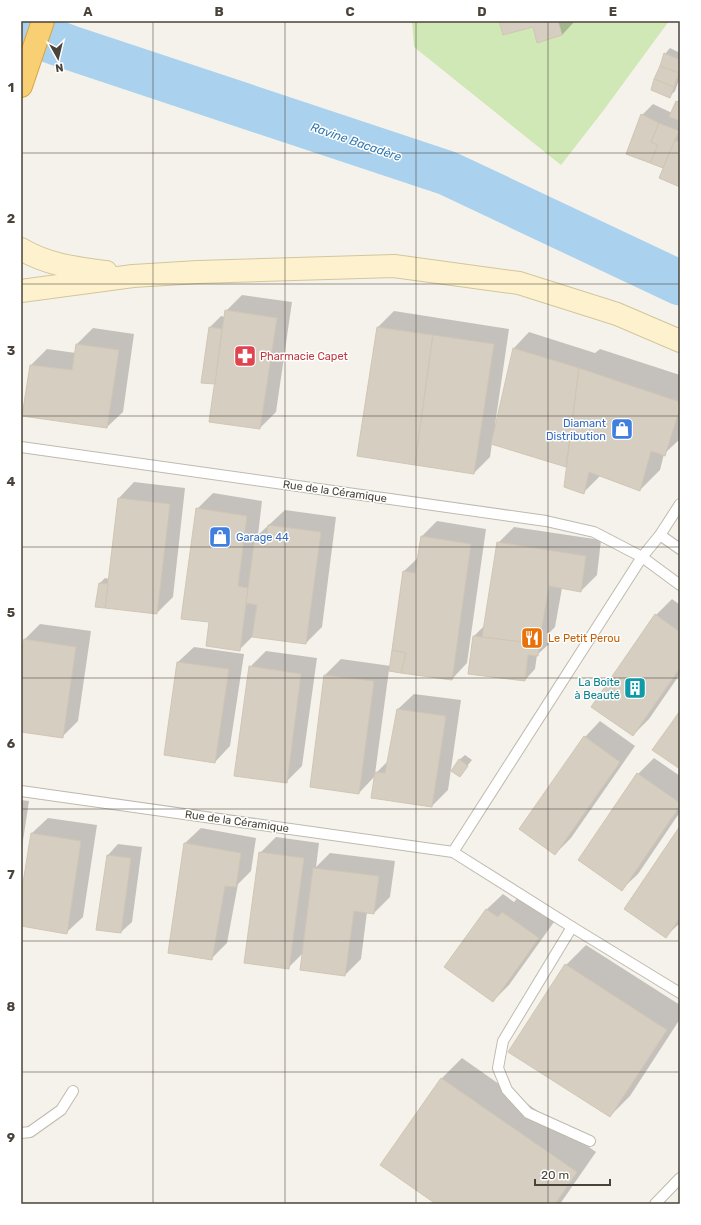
<svg xmlns="http://www.w3.org/2000/svg" width="701" height="1225" viewBox="0 0 701 1225" font-family="Rubik,sans-serif">
<rect width="100%" height="100%" fill="#f5f2eb"/>
<!-- green -->
<polygon fill="#d0e7b6" points="412,21 669,21 603,111 561,165 414,47"/>
<!-- shadow -->
<g fill="#0003">
<polygon points="500,21 575,21 562,35 534,26"/>
<polygon points="670,48 680,53 680,77 675,91 669,97 665,54"/>
<polygon points="680,98 680,186 664,168 627,153 642,115 653,104 672,113 677,102"/>
<polygon points="242,295 292,302 276,412 260,428 216,383 202,382 210,327 221,316 225,317 226,311"/>
<polygon points="394,311 509,329 495,425 496,425 514,348 529,332 595,353 600,349 680,375 680,439 664,454 660,470 640,490 600,476 584,492 568,464 566,466 492,443 490,457 474,473 378,327"/>
<polygon points="93,328 134,334 123,412 107,427 31,365 47,349 76,353 77,344"/>
<polygon points="134,482 185,488 173,597 157,613 96,606 100,583 105,578 109,579 119,498"/>
<polygon points="213,493 262,501 258,535 285,510 336,517 322,627 306,643 253,636 239,650 210,622 197,509"/>
<polygon points="437,521 486,529 467,663 452,679 389,670 375,774 389,760 398,709 414,694 461,700 448,790 432,806 375,776 359,793 311,787 325,675 341,659 391,666 403,572 419,557 421,537"/>
<polygon points="514,527 601,540 597,575 581,591 562,588 555,627 550,632 549,644 537,655 535,669 525,680 474,636 485,625 498,543"/>
<polygon points="672,599 680,605 680,674 649,719 633,735 656,615"/>
<polygon points="40,624 91,631 78,721 62,737 21,731 21,664 25,639"/>
<polygon points="194,647 244,654 230,746 215,762 178,662"/>
<polygon points="266,651 317,658 302,766 286,782 250,667"/>
<polygon points="600,721 635,746 571,838 555,854 585,737"/>
<polygon points="465,755 472,760 459,776 459,760"/>
<polygon points="654,758 680,776 680,812 638,874 622,889 638,774"/>
<polygon points="21,800 29,801 21,854"/>
<polygon points="48,818 97,825 83,917 67,932 21,925 21,901 32,833"/>
<polygon points="201,828 256,838 251,871 238,884 227,943 211,959 185,843"/>
<polygon points="680,828 680,923 666,936"/>
<polygon points="276,837 319,843 316,867 330,853 395,861 390,897 374,913 367,912 361,959 345,975 303,953 288,968 260,853"/>
<polygon points="118,844 142,847 132,922 121,932 108,855"/>
<polygon points="503,894 514,902 519,896 554,922 509,985 493,1001 446,967 487,909"/>
<polygon points="586,945 680,1005 680,1019 630,1096 610,1116 566,965"/>
<polygon points="462,1058 596,1152 560,1204 438,1204 381,1165 442,1078"/>
</g>
<g fill="none" stroke-linecap="round" stroke-linejoin="round">
<!-- river -->
<polyline stroke="#aad1ee" stroke-width="45" points="21,30 68,47 447,173 680,283"/>
</g>
<!-- building -->
<g fill="#d6cec1" stroke="#d1c6b4">
<polygon points="499,21 558,21 562,35 537,43 533,27 503,35"/>
<polygon points="664,53 680,60 680,70 679,73 660,66"/>
<polygon points="660,66 679,73 674,87 654,79"/>
<polygon points="654,79 674,87 670,98 651,90"/>
<polygon points="676,101 680,103 680,121 669,117"/>
<polygon points="641,114 659,123 651,142 658,145 650,163 626,154"/>
<polygon points="659,123 679,131 663,168 650,163 658,145 651,142"/>
<polygon points="675,140 680,143 680,187 659,178"/>
<polygon points="225,310 277,318 260,429 209,422"/>
<polygon points="209,327 222,329 215,384 201,383"/>
<polygon points="377,327 433,335 415,465 357,456"/>
<polygon points="433,335 494,344 474,474 415,465"/>
<polygon points="76,344 119,350 107,428 22,416 30,365 72,370"/>
<polygon points="513,348 579,368 566,467 491,444"/>
<polygon points="579,368 680,402 680,408 665,456 651,451 640,491 589,472 584,494 564,487"/>
<polygon points="118,498 170,504 157,614 105,608"/>
<polygon points="196,508 247,516 238,586 248,588 240,651 206,646 209,622 181,619"/>
<polygon points="268,525 321,532 306,644 252,637 257,605 246,603 255,537 266,539"/>
<polygon points="421,536 471,544 452,680 401,673 406,653 392,650 403,571 415,573"/>
<polygon points="497,542 586,556 581,592 549,586 539,644 482,637"/>
<polygon points="99,583 108,584 105,608 95,607"/>
<polygon points="655,614 680,632 680,668 633,736 591,707"/>
<polygon points="473,636 539,644 538,656 528,655 525,681 468,674"/>
<polygon points="24,639 76,647 63,738 21,732 21,657"/>
<polygon points="392,650 406,653 401,673 389,671"/>
<polygon points="177,662 229,669 215,763 164,755"/>
<polygon points="249,666 301,674 287,783 234,776"/>
<polygon points="324,675 374,681 359,794 310,787"/>
<polygon points="397,709 446,716 432,807 371,798 375,772 385,773"/>
<polygon points="680,711 680,769 652,750"/>
<polygon points="584,736 620,762 555,855 519,829"/>
<polygon points="459,759 468,766 460,777 451,771"/>
<polygon points="637,773 680,803 680,806 622,891 578,860"/>
<polygon points="680,826 680,918 666,938 624,909"/>
<polygon points="31,833 81,841 67,934 21,926 21,895"/>
<polygon points="184,843 241,853 236,887 225,886 212,960 168,953"/>
<polygon points="259,852 304,858 289,969 244,963"/>
<polygon points="107,855 131,858 121,933 96,930"/>
<polygon points="313,868 379,876 374,914 354,911 345,976 300,970"/>
<polygon points="486,909 498,917 502,912 539,938 493,1002 444,967"/>
<polygon points="565,964 667,1030 610,1117 508,1052"/>
<polygon points="441,1078 577,1172 555,1204 436,1204 380,1165"/>
</g>
<g fill="none" stroke-linecap="round" stroke-linejoin="round">
<!-- lane casing -->
<g stroke="#c0baae" stroke-width="12">
<g id="lane">
<polyline points="21,447 546,521 594,532 642,557 680,585"/>
<polyline points="660,535 680,549"/>
<polyline points="21,791 453,852 572,927 680,993"/>
<polyline points="453,852 642,557 660,535 680,504"/>
<polyline points="572,927 503,1041 498,1068 507,1090 528,1113 590,1141"/>
<polyline points="21,1133 30,1132 61,1110 73,1091"/>
<polyline points="655,1204 680,1178"/>
</g>
</g>
<!-- secondary casing -->
<g stroke="#d3c69c" stroke-width="24">
<g id="secondary">
<path d="M21 249C48 265 75 268 106 272"/>
<polyline points="21,291 133,276 198,272 394,266 519,283 617,314 680,341"/>
</g>
</g>
<!-- highway casing -->
<g stroke="#d8a442" stroke-width="24">
<polyline id="highway" points="21,86 43,21"/>
</g>
<!-- lane -->
<use href="#lane" stroke="#fff" stroke-width="10"/>
<!-- secondary -->
<use href="#secondary" stroke="#fdf2cd" stroke-width="22"/>
<!-- highway -->
<use href="#highway" stroke="#f8cf72" stroke-width="22"/>
</g>
<!-- grid -->
<path fill="none" stroke="#494339" stroke-width="1" stroke-opacity="0.55" d="M153 21V1204M285 21V1204M416 21V1204M548 21V1204M21 153H680M21 284H680M21 416H680M21 547H680M21 678H680M21 809H680M21 941H680M21 1072H680"/>
<!-- icons -->
<defs>
<g id="pharmacy-square" transform="scale(1.15)"><rect x="-9" y="-9" width="18" height="18" rx="4" fill="#e0444e" stroke="#fff"/><path d="M-2-6h4v4h4v4h-4v4h-4v-4h-4v-4h4Z" fill="#fff"/></g>
<g id="shop-square" transform="scale(1.15)"><rect x="-9" y="-9" width="18" height="18" rx="4" fill="#3f7fe0" stroke="#fff"/><path d="M-5-2.5h2.3a2.7 3.5 0 0 1 5.4 0H5L5.5 6h-11ZM-1.5-2.5h3a1.5 2.3 0 0 0-3 0Z" fill="#fff"/></g>
<g id="restaurant-square" transform="scale(1.15)"><rect x="-9" y="-9" width="18" height="18" rx="4" fill="#e8710a" stroke="#fff"/><path d="M-5-6h1v4h1v-4h1v4h1v-4h1v5L-1.5 .5V6h-2V.5L-5-1ZM5-6V6H3V1.5H1.5Q1.5-4 5-6Z" fill="#fff"/></g>
<g id="building-square" transform="scale(1.15)"><rect x="-9" y="-9" width="18" height="18" rx="4" fill="#0f9aa8" stroke="#fff"/><path d="M-4-6H4V6H1V3H-1V6H-4ZM-2.5-4.3h1.7v1.8h-1.7ZM.8-4.3h1.7v1.8H.8ZM-2.5-1h1.7V.8h-1.7ZM.8-1h1.7V.8H.8Z" fill="#fff"/></g>
</defs>
<g fill-rule="evenodd">
<use href="#pharmacy-square" x="245" y="356"/>
<use href="#shop-square" x="622" y="429"/>
<use href="#shop-square" x="220" y="537"/>
<use href="#restaurant-square" x="532" y="638"/>
<use href="#building-square" x="635" y="688"/>
</g>
<g text-anchor="middle" stroke-width="3" stroke-linejoin="round" paint-order="stroke">
<!-- health labels -->
<g font-size="11" fill="#be3a42" stroke="#fff" text-anchor="start">
<text x="260" y="360">Pharmacie Capet</text>
</g>
<!-- shop labels -->
<g font-size="11" fill="#366cbe" stroke="#fff" text-anchor="end">
<text x="606" y="427">Diamant<tspan x="606" dy="13">Distribution</tspan></text>
<text x="236" y="541" text-anchor="start">Garage 44</text>
</g>
<!-- street labels -->
<g font-size="11" fill="#494339" stroke="#fff">
<text transform="translate(335 491) rotate(8)" y="4">Rue de la Céramique</text>
<text transform="translate(237 821) rotate(8)" y="4">Rue de la Céramique</text>
</g>
<!-- food labels -->
<g font-size="11" fill="#c56008" stroke="#fff" text-anchor="start">
<text x="548" y="642">Le Petit Perou</text>
</g>
<!-- culture labels -->
<g font-size="11" fill="#0d838f" stroke="#fff" text-anchor="end">
<text x="620" y="686">La Boîte<tspan x="620" dy="13">à Beauté</tspan></text>
</g>
<!-- water labels -->
<g font-size="12" font-style="italic" fill="#357bb2" stroke="#fff">
<text transform="translate(356 142) rotate(19)" y="4">Ravine Bacadère</text>
</g>
</g>
<!-- border -->
<rect width="701" height="1225" fill="none" stroke="#ffffff" stroke-width="44"/>
<!-- north arrow -->
<g transform="translate(58 58) rotate(172)" stroke="#ffffff" stroke-width="3" paint-order="stroke">
<path d="M0-3L7 15L0 10L-7 15Z" fill="#494339"/>
<text y="-6" font-size="11" font-weight="bold" text-anchor="middle" fill="#494339">N</text>
</g>
<!-- scale -->
<path d="M535 1179v6h75v-6" fill="none" stroke="#494339" stroke-width="2"/>
<text x="541" y="1179" font-size="12" fill="#494339" stroke="#ffffff" stroke-width="3" paint-order="stroke">20 m</text>
<rect x="22" y="22" width="657" height="1181" fill="none" stroke="#494339" stroke-width="1.5"/>
<g font-size="13" text-anchor="middle" font-weight="bold" fill="#494339">
<text x="88" y="16">A</text>
<text x="219" y="16">B</text>
<text x="350" y="16">C</text>
<text x="482" y="16">D</text>
<text x="613" y="16">E</text>
<text x="11" y="92">1</text>
<text x="11" y="223">2</text>
<text x="11" y="355">3</text>
<text x="11" y="486">4</text>
<text x="11" y="617">5</text>
<text x="11" y="748">6</text>
<text x="11" y="879">7</text>
<text x="11" y="1011">8</text>
<text x="11" y="1142">9</text>
</g>
</svg>
